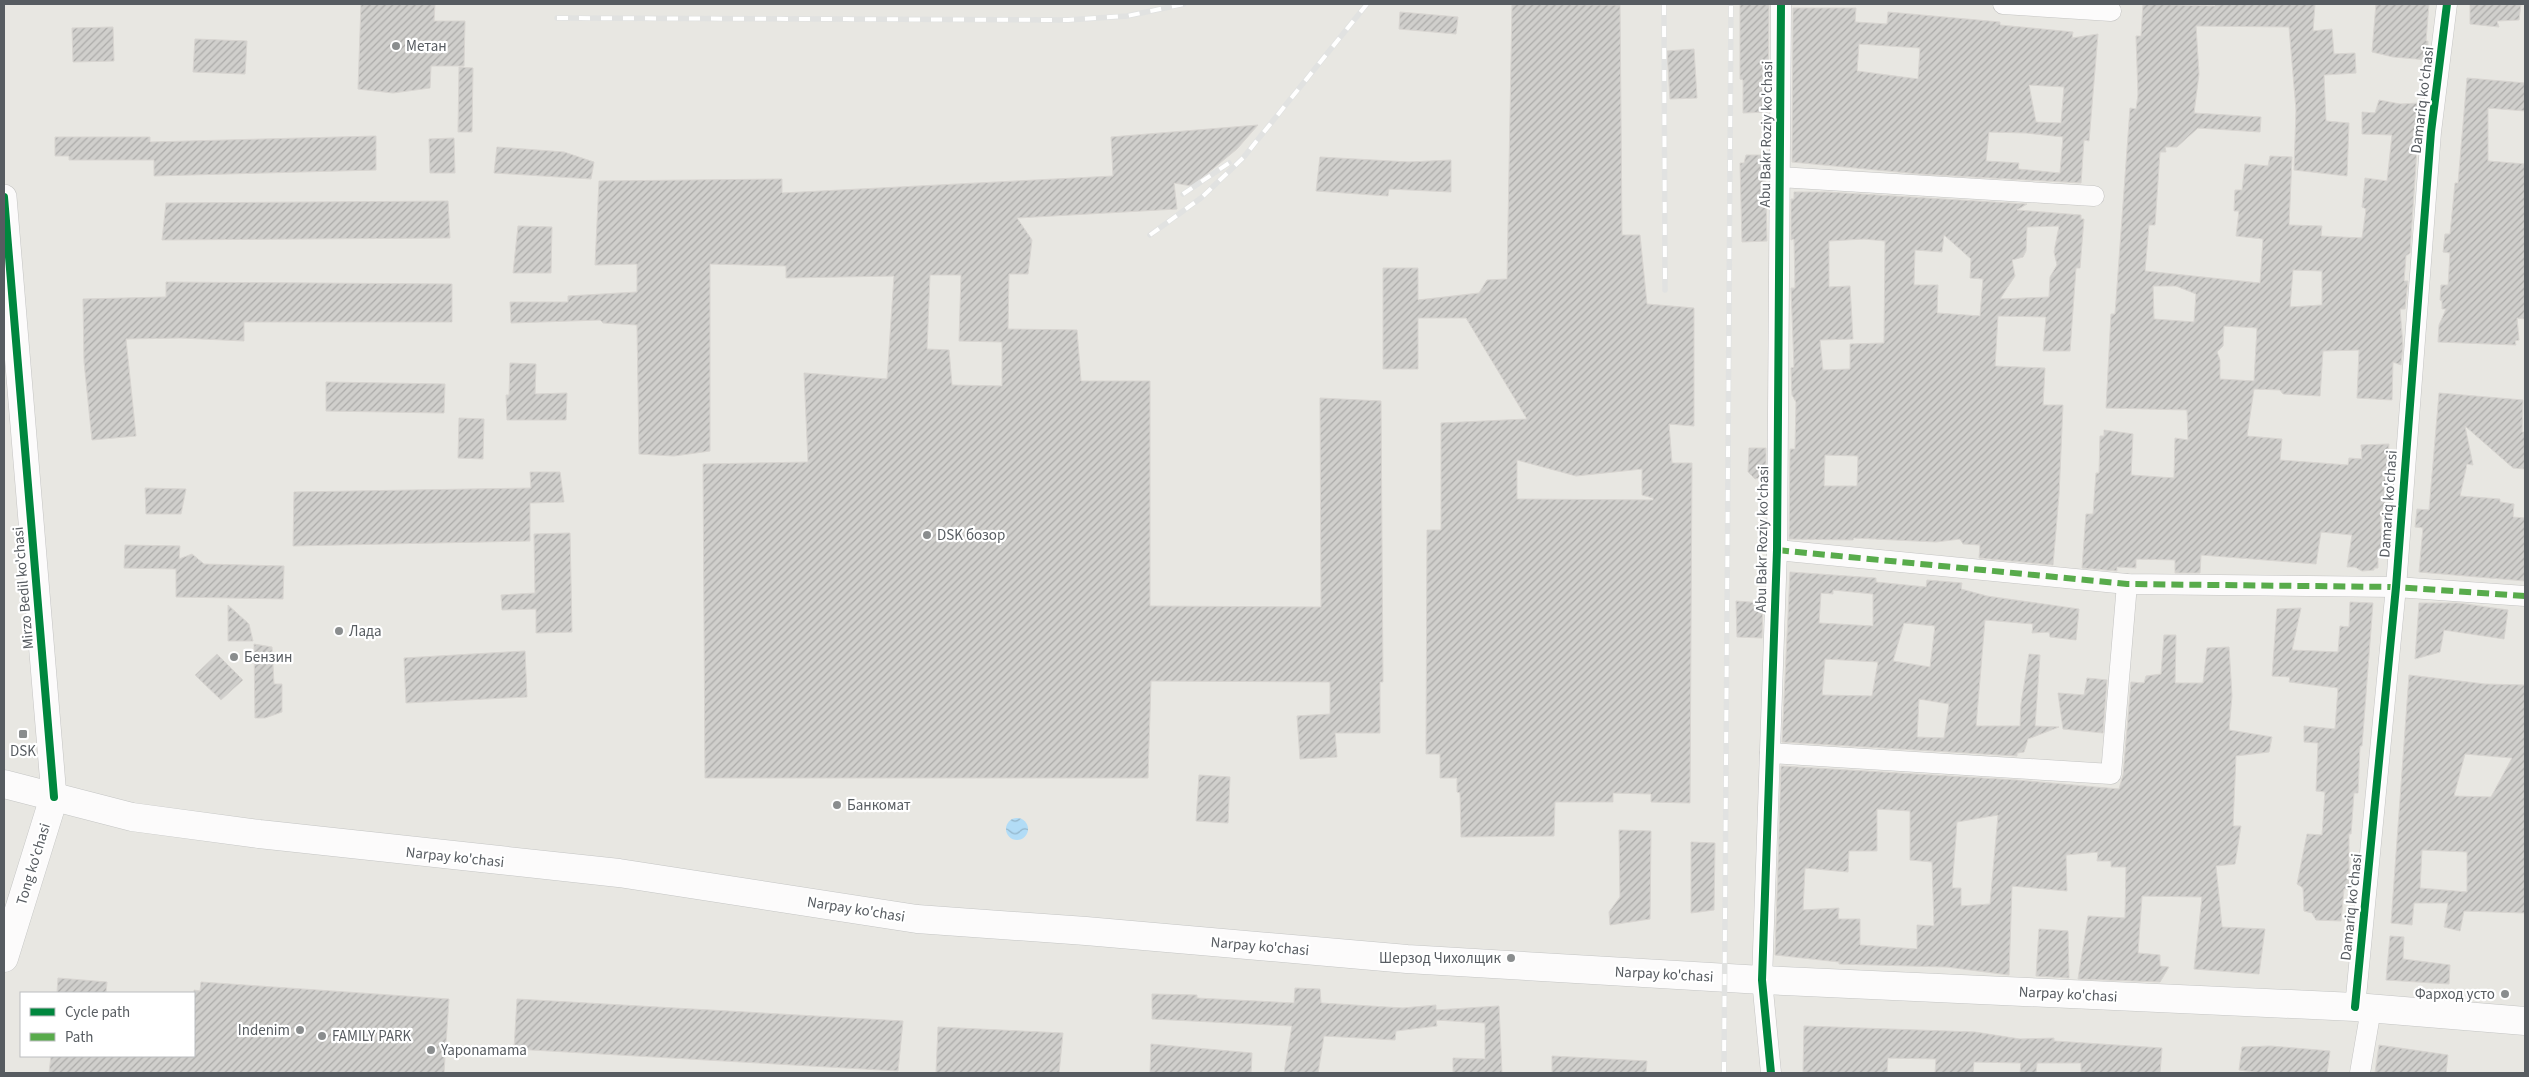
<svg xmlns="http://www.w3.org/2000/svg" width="2529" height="1077" viewBox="0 0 2529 1077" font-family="'Source Sans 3',sans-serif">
<defs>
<pattern id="water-waves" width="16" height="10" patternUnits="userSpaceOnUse" patternTransform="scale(1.25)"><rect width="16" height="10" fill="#b2dcf6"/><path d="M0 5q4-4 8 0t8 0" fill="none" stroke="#94b6cb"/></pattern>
<pattern id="building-hatch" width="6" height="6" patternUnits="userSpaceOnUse" patternTransform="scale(1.25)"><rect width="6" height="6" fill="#d0cfcc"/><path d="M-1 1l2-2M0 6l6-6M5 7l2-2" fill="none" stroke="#acaba9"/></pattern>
</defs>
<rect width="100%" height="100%" fill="#e8e7e2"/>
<!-- water -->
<circle fill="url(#water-waves)" cx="1017" cy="829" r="11"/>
<!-- building -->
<g fill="url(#building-hatch)" stroke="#d8d5d1" fill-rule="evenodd">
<polygon points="361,4 435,4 434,21 465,21 464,66 431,66 430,88 393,93 358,89"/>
<path d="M1512 4 1620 5 1622 235H1640L1647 304 1694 308V426L1669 424 1672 463H1692L1690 803 1651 802V794L1613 793V802H1555L1554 836 1461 837 1460 793 1457 792V778H1440V754H1426L1427 530H1441V423L1527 419 1466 318H1418V369H1383V268H1418V300L1479 293 1487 280 1507 279ZM1517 460 1576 476 1642 469V495L1653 498V500L1517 499Z"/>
<polygon points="1740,4 1769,4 1768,112 1743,113 1743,80 1740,79"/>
<path d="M2143 4 2215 6V4H2315L2313 31 2332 29 2334 54 2355 53 2356 73 2324 75 2326 121 2349 123 2347 176 2294 170 2296 110 2289 27 2196 26 2199 74 2194 113 2261 117 2260 132 2198 128 2177 147H2165L2166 152H2160L2155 225H2149L2145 271 2260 283 2263 239 2236 236 2239 211H2234L2235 190H2242L2245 164 2268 166 2270 156 2292 157 2289 225 2322 226 2321 236 2362 238 2366 209 2362 207 2365 178 2387 181 2392 135 2362 134V112L2375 113 2379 100 2400 104 2420 103 2410 253 2406 256 2404 281H2408L2405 309H2400L2403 346 2401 365 2393 362 2392 400 2357 398 2359 350 2323 351 2320 396 2283 394 2280 390 2254 389 2247 436 2282 439 2280 460 2348 465 2349 458 2362 459 2361 445 2389 444 2386 482H2384L2385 504 2381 511V530L2386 539 2378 556V568H2374V570L2362 571 2355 567H2347L2352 535 2321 532 2316 564 2201 555 2200 573H2175V560L2136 559V568L2117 567V571L2082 568 2086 514H2093L2096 473H2099L2100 436H2104V430L2133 434 2131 475 2174 478 2175 438 2188 440 2187 410 2106 408 2111 314H2115L2130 108 2136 109 2138 95 2136 36H2141ZM2293 270 2322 271V305L2290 307ZM2153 286H2176L2196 294 2194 322 2154 319ZM2224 326 2257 328 2254 381 2220 379V360L2217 352 2223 346Z"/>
<polygon points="2376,4 2429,4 2426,41 2428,41 2428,60 2393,57 2372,52"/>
<polygon points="2470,4 2521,4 2519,20 2497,21 2499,27 2470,24"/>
<path d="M1793 8H1856L1855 22 1887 24 1888 12 2000 22V25L2073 32 2072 38 2098 34 2089 141 2084 140 2081 183 1919 174 1792 162ZM1859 44 1920 48 1918 79 1857 71ZM2029 85 2064 87 2061 123 2036 122ZM1989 132 2026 133 2063 137 2060 173 2018 169 2019 163 1986 161Z"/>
<polygon points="1400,12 1458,17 1456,34 1399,29"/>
<polygon points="113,27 114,61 73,62 72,28"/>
<polygon points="195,39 247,41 245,74 193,72"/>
<polygon points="1694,49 1697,98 1670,99 1667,51"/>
<polygon points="459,67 473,68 472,132 458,132"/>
<polygon points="2467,78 2525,83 2525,111 2488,108 2488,161 2525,164 2525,319 2517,318 2519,340 2515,341 2516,345 2438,342 2439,325 2446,309 2442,309 2442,301 2440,300 2441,285 2448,285 2450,253 2443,252 2445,234 2450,234 2455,183 2458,183"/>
<path d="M1258 125 1237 149 1192 186 1174 183 1177 209 1017 218 1032 240 1028 274H1009L1008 329 1077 330 1081 381H1150V606L1321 607 1320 398 1381 401 1383 682H1380V733H1335L1337 757 1300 759 1297 716 1330 714V682L1151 681 1148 778H705L703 464 808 462 804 373 887 379 894 276 786 278V266L710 264V451L674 456 639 454 637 325 603 323 600 320 511 323 510 302H568V296L637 292V264L595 265 599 181 782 179V193L1113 176 1111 137ZM930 275H961L959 341 1002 342V386L952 385 949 350 927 349Z"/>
<polygon points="376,136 376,170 154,176 154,160 69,160 69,156 55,156 55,137 150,137 150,142"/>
<polygon points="454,138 455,173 430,173 429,139"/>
<polygon points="497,147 564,152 594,162 591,179 494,173"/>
<polygon points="1746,155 1765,155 1767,241 1742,242 1740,163 1744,163"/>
<polygon points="1320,157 1409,162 1451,160 1451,192 1389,189 1388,196 1316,191"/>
<path d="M1794 192H1827L2027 204 2017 210 2081 215V219H2084L2080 268H2076L2070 351H2043L2046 317 1998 316 1995 366 2045 368 2043 405H2063L2059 495 2053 565 1979 558 1980 545 1963 544 1960 539 1936 542 1854 538 1853 540 1789 539 1790 449H1795L1796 402 1792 395 1791 368 1794 367 1791 288H1795L1794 239 1791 240V199H1794ZM2059 226 2054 252 2057 265 2050 277 2049 297 2000 299 2015 276 2012 260 2023 257 2026 251 2027 227ZM1944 235 1971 259 1970 278 1983 279 1980 316 1937 313 1938 285H1914L1915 250 1942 252ZM1864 239 1885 241 1884 343 1850 344V369L1823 370 1820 340 1853 339 1850 286 1829 287V241ZM1825 455 1858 456 1857 486H1824Z"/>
<polygon points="448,201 450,238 162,240 166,203"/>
<polygon points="518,226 552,227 551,273 513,273"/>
<polygon points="166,282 452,284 452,322 244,322 244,341 181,338 126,339 136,436 92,440 84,362 83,299 166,297"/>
<polygon points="510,363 536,364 535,394 567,393 566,420 507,420 506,395 509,395"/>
<polygon points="326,382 445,384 444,413 326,411"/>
<polygon points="2439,393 2523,400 2522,432 2525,432 2525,469 2513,468 2465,426 2473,465 2467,464 2460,496 2500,499 2500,502 2514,504 2513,517 2525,518 2525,581 2419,572 2423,528 2415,527 2417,509 2429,510"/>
<polygon points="459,418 484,419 483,459 458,458"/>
<polygon points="1749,448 1766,448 1766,477 1755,479 1748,472"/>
<polygon points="530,472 560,472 564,502 530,503 530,541 293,546 294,492 531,488"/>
<polygon points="145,488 186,489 181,514 146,514"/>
<polygon points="570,533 572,632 536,633 536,609 502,610 501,595 535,593 534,534"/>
<polygon points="125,545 180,546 179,559 192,554 204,564 284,566 283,599 176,597 176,569 124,568"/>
<path d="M1790 572 1876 578V582L1926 587 1927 580 1962 583 1961 589 1987 596 2079 609 2076 640 2050 637 2049 632 2032 633 2033 624 1985 620 1976 726H2020L2021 704 2029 654 2040 655 2035 726 2059 727 2028 739 2024 752 2017 753V756L1782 742ZM1833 590 1873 594V626L1819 623 1821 593 1833 594ZM1904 623 1935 626 1930 667 1893 661ZM1825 659 1878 662 1872 696 1822 695ZM1919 699 1949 704 1944 738 1917 737Z"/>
<polygon points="1736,601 1763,603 1762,638 1737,637"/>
<polygon points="2350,602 2373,603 2362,746 2360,746 2358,793 2354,793 2351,834 2349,834 2349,889 2344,889 2341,921 2316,920 2312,913 2304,911 2303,888 2297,884 2307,834 2322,835 2325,792 2316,791 2318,743 2304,742 2304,726 2335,729 2338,688 2289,682 2290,677 2272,676 2277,609 2301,608 2292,650 2338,652 2340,626 2349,627"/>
<polygon points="2419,603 2459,603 2508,610 2504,639 2444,630 2440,652 2415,659"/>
<polygon points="228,605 249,624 253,641 228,641"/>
<path d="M2164 635H2176L2175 683H2203L2207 648 2229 647 2232 696 2229 730 2272 737 2269 752 2236 756 2233 826H2241L2235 864 2216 866 2222 927 2265 929 2259 974 2194 969 2202 897 2142 896 2138 953 2160 955V966L2169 967 2160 982 2078 979 2088 916 2125 918 2126 867H2111V861H2097L2098 852 2066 855 2067 891 2012 886 2009 975 1947 967 1839 964V962L1775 955 1781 766 2017 780 2119 789 2123 775 2131 682 2144 683 2146 676 2161 674ZM1877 809 1910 811V860L1932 862 1934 926 1917 925V949L1860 945V919H1838L1839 908 1803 910 1805 868 1848 872 1849 851H1877ZM1998 815 1990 904 1961 906V888H1952L1957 822Z"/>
<polygon points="254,644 272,647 274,684 282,684 282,712 265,718 255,718"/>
<polygon points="525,651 527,697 406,703 404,658"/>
<polygon points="217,654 243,680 221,700 195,675"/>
<path d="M2409 675 2485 684 2525 685V913L2464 911 2460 931 2444 927 2448 903H2414L2412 925 2391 923ZM2465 754 2512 758 2491 797 2454 796ZM2422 850 2467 852V892L2420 888Z"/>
<polygon points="2087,678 2107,680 2103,733 2063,729 2058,693 2084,695"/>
<polygon points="1199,775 1230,777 1228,823 1196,821"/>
<polygon points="1619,830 1651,831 1650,919 1610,925 1609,912 1620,897"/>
<polygon points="1691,842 1715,843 1714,910 1691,913"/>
<polygon points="2039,929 2068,931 2069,978 2036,976"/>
<polygon points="2390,936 2404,937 2403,959 2450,965 2449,984 2386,980"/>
<polygon points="58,978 107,982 106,993 57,993"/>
<polygon points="201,982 449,999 444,1073 49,1073 51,1056 194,1056 194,990 200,991"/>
<polygon points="1295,988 1320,989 1321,1003 1403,1008 1436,1005 1436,1010 1499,1006 1502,1073 1453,1073 1453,1058 1485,1059 1485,1023 1436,1020 1437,1026 1396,1031 1395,1040 1324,1036 1318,1073 1284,1073 1292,1026 1152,1019 1152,994 1197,995 1197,998 1294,1003"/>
<polygon points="517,999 903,1021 898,1071 514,1049"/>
<polygon points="1804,1026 1975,1032 2020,1039 2054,1038 2054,1041 2162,1048 2160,1073 2081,1073 2081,1063 2037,1063 2036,1073 2020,1073 2021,1063 1974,1062 1973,1073 1935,1073 1936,1059 1888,1058 1887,1073 1803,1073"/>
<polygon points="938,1027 1063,1033 1059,1073 936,1073"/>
<polygon points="1151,1044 1252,1053 1251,1073 1150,1073"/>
<polygon points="2379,1045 2448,1055 2446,1073 2375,1073"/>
<polygon points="2271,1046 2330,1051 2327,1073 2261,1073 2239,1070 2242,1047"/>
<polygon points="1552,1056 1647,1061 1646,1073 1552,1073"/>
</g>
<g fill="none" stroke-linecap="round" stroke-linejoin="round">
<!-- minor casing -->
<g stroke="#c4c4c3" stroke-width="21">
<g id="minor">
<polyline points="2003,4 2111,11"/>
<polyline points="1779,177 2094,196"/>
<polyline points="1777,550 2127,584 2396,587 2525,596"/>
<polyline points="1770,753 2111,774 2127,584"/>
<polyline points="2355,1007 2396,587 2431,132 2447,4"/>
<polyline points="1771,1073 1762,980 1777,550 1781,4"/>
<polyline points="2360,1073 2371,1009"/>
</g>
</g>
<!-- tertiary casing -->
<g stroke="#c4c4c3" stroke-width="26">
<polyline id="tertiary" points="4,197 54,797"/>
</g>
<!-- secondary casing -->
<g stroke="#c4c5c4" stroke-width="29">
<g id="secondary">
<polyline points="4,784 132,817 259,834 619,873 917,919 1086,931 1407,959 1762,980 2355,1007 2525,1021"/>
<polyline points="4,958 54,797"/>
</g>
</g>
<!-- minor -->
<use href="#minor" stroke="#fcfbfb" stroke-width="20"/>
<!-- tertiary -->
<use href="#tertiary" stroke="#fcfbfb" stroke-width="25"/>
<!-- secondary -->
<use href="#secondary" stroke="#fcfbfb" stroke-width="28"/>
<!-- rail casing -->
<g stroke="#e1e2e1" stroke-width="5.5">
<g id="rail">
<polyline points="1664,4 1665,290"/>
<polyline points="557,18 1068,20 1127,16 1184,4"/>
<polyline points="1183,194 1229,163"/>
<polyline points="1150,235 1201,198 1243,158 1367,4"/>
<polyline points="1724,1073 1731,4"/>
</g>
</g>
<!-- rail -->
<use href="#rail" stroke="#fff" stroke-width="4" stroke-dasharray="11" stroke-linecap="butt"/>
<!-- quiet -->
<polyline stroke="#58ab4b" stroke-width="6" stroke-dasharray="12 6" stroke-linecap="butt" points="1777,550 2127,584 2396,587 2525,596"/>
<!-- cycleway casing -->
<g stroke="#fff" stroke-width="11">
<g id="cycleway">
<polyline points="4,197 54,797"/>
<polyline points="2355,1007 2396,587 2431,132 2447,4"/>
<polyline points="1771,1073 1762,980 1777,550 1781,4"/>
</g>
</g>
<!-- cycleway -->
<use href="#cycleway" stroke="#00873e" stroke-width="8"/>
</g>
<!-- markers -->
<g fill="#8a8d8e" stroke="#fff" stroke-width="2">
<circle cx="396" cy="46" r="5"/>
<circle cx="927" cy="535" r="5"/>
<circle cx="339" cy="631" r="5"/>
<circle cx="234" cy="657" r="5"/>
<rect x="18" y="729" width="10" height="10" rx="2.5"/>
<circle cx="837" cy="805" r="5"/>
<circle cx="1511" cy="958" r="5"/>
<circle cx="2505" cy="994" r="5"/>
<circle cx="300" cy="1030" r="5"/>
<circle cx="322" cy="1036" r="5"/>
<circle cx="431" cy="1050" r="5"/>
</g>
<g text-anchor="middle" stroke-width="4.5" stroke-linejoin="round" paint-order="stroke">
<!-- poi labels -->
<g font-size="15" fill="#575c61" stroke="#fff" text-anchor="start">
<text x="406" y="51">Метан</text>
<text x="937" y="540">DSK бозор</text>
<text x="349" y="636">Лада</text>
<text x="244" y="662">Бензин</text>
<text x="23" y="756" text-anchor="middle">DSK</text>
<text x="847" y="810">Банкомат</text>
<text x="1501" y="963" text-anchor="end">Шерзод Чихолщик</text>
<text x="2495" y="999" text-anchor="end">Фарход усто</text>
<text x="290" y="1035" text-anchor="end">Indenim</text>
<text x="332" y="1041">FAMILY PARK</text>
<text x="441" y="1055">Yaponamama</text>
</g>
<!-- street labels -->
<g font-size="15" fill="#575c61" stroke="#fff">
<text transform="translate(2422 100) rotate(-83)" y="5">Damariq ko'chasi</text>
<text transform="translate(1766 134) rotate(-89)" y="5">Abu Bakr Roziy ko'chasi</text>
<text transform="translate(2388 504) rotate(-86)" y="5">Damariq ko'chasi</text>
<text transform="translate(1762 539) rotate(-89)" y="5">Abu Bakr Roziy ko'chasi</text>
<text transform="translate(23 588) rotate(-95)" y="5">Mirzo Bedil ko'chasi</text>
<text transform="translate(455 857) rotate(6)" y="5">Narpay ko'chasi</text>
<text transform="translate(33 864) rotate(-73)" y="5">Tong ko'chasi</text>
<text transform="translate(2351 907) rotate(-84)" y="5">Damariq ko'chasi</text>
<text transform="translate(856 909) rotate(9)" y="5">Narpay ko'chasi</text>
<text transform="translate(1260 946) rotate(5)" y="5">Narpay ko'chasi</text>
<text transform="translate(1664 974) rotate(3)" y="5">Narpay ko'chasi</text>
<text transform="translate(2068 994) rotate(3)" y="5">Narpay ko'chasi</text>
</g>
</g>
<!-- border -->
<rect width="2529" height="1077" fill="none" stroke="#575c61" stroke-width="10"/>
<!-- legend -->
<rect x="20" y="992" width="175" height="65" fill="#ffffff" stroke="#bcbec0"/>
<rect x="30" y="1008" width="25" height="8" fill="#00873e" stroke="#bcbec0"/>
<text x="65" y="1017" font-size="15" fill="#575c61">Cycle path</text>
<rect x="30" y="1033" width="25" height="8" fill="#58ab4b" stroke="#bcbec0"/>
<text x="65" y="1042" font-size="15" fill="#575c61">Path</text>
</svg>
